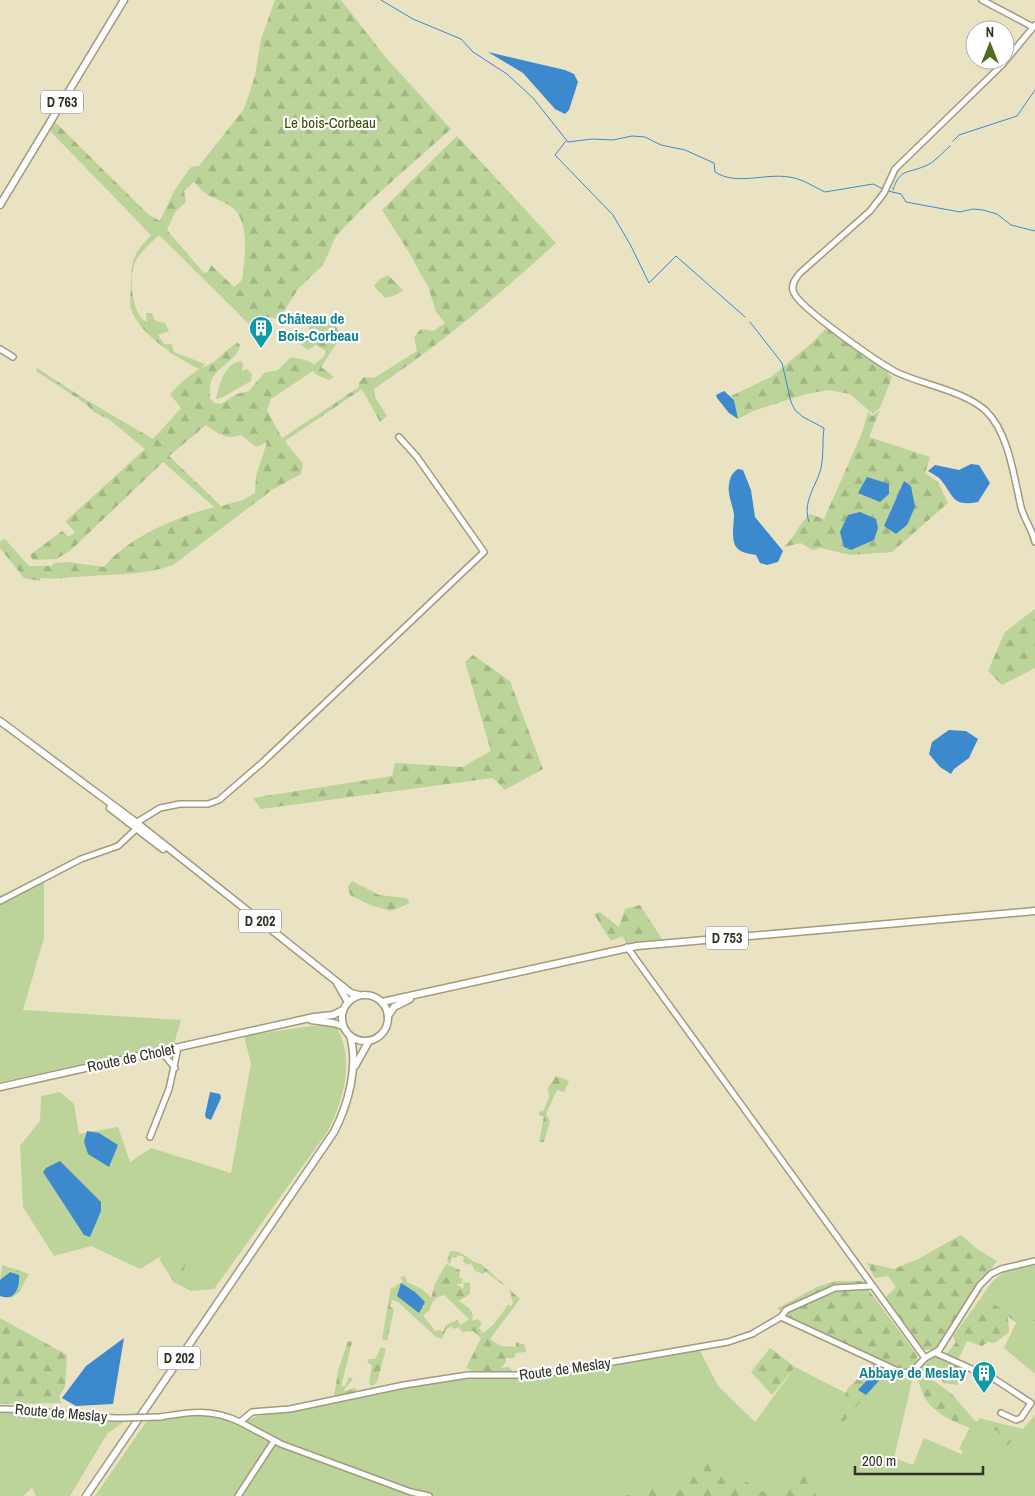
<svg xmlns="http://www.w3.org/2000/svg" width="1035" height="1496" viewBox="0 0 1035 1496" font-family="'Archivo Narrow',sans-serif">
<defs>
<pattern id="forest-firs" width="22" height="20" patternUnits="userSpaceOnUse" patternTransform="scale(1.25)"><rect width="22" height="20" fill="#bcd399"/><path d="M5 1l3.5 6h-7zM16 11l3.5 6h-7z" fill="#a2b684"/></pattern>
</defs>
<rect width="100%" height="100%" fill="#e9e3c3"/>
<!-- grass -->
<g fill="#bcd399">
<path d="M241 361 243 364 242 371 247 369 252 374 251 381 221 398 216 399C219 385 224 364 241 361Z"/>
<polygon points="44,883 44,938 23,1010 181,1020 174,1044 0,1082 0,895"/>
<path d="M311 1026H336C355 1059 344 1099 328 1131L214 1289 191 1291 182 1275 163 1255 140 1269 91 1246 54 1256 23 1207 20 1146 40 1121 41 1096 60 1092 74 1104 79 1134 118 1127 130 1162 151 1148 231 1173 251 1064 244 1036Z"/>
<path d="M1035 1264V1374L1004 1348 1019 1317 981 1298C999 1270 1004 1270 1035 1264Z"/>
<polygon points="699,1349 718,1386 755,1422 795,1367 846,1393 872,1362 912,1381 894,1458 913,1465 924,1438 961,1454 963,1451 959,1449 970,1427 974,1429 979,1418 1023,1429 1035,1415 1035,1496 95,1496 146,1422 198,1414 245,1421 258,1416 460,1378 527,1378"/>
<polygon points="0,1411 44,1412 93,1421 125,1421 107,1434 70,1496 36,1496 32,1488 23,1496 0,1496"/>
</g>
<!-- forest -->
<g fill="url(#forest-firs)" fill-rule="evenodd">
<path d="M275 0H341L387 59 451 129 370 201 336 236 323 265 298 289 279 319 263 316 260 323 261 334 251 330 247 322 159 235C151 243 138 254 134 265 129 279 132 315 147 322L146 313H152L155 321 165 323 169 331 158 335 164 344H172L174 352 205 364 202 368 212 363 237 342 240 345C237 361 216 366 211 382 209 387 210 394 210 398L214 403 221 404 237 394 249 391 264 373 278 370 291 357 309 361 314 365 324 356 326 351 316 345 308 350 300 344 310 332 309 325 318 317H330L339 332 337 343 321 367 334 377 329 380 317 375 313 371 271 399 267 410 282 438 359 387V382L364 377 374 378 417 351 414 337 421 329 433 331 445 323 436 312 429 289 410 254 382 210 457 136 556 243C498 296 439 345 374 389L375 397 387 416 380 422 362 389 285 441 303 464 301 474 272 490 173 565C145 575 119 574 91 576 74 576 58 580 40 578V581L24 578 0 548V541L5 539 29 566H51L54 563 68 562 104 567C128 537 177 517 214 507L163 462 70 551 56 559 33 560 30 555 62 531 69 537 75 532 66 522 68 519 145 449 110 420 94 412 86 404 36 371 37 368 83 398 153 439 181 408 170 394 183 381 199 369C177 358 139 334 131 309 129 303 131 293 131 286 132 258 132 256 151 235L49 130 54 121 149 215 160 221 174 191 191 167 199 166 244 109 255 76 261 39ZM194 182C209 200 213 195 230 206 251 219 245 259 242 280L234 287 211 265 208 272 204 273 167 230 175 212 186 202 184 191ZM206 425C219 434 226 440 241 435L256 447 267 442 256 476 255 493 243 500 221 506 169 456Z"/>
<polygon points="388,275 403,290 396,295 385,298 374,286 380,279"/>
<polygon points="828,326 851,343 868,351 892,377 880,408 873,414 850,394 829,390 806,394 753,411 738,419 734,400 731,396 771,377 813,342"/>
<path d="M880 410 869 437 930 457 925 473 938 482 948 503 892 552 850 555 821 548 812 550 801 543 784 547C795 537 800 522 810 514L824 519 862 433 868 412 872 416Z"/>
<polygon points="1035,609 1035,668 1002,685 988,671 1005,632"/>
<polygon points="473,655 510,681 543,769 505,790 493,778 261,809 253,798 392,776 395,763 462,767 491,751 465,662"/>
<polygon points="352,881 379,895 406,898 410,903 391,911 370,905 350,895 348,887"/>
<polygon points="640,905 662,939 627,943 622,936 611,941 594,914 600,912 619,927 625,909"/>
<polygon points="556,1076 569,1081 564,1092 557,1090 546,1114 550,1121 544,1142 539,1142 544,1116 539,1115 539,1112 544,1110 549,1097 548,1088"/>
<polygon points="961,1235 977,1249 997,1261 935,1350 923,1350 885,1298 896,1287 888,1276 875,1278 867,1263 894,1269 918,1259"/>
<polygon points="185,1251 189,1254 182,1275 195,1284 191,1291 174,1282 159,1259 163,1255 171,1262"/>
<path d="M450 1251C464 1250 469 1262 481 1264L520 1299 490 1339 501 1346 516 1347V1342L525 1345 526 1352 516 1353 514 1358H506V1362L501 1368 509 1367 512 1371 475 1372 466 1368 481 1338 473 1331 462 1332 459 1327 453 1329 452 1326 446 1329 442 1339 436 1337 398 1302 392 1300 390 1306 394 1310 387 1341 382 1339 391 1287 395 1288 396 1285 403 1282 400 1277 405 1276 407 1282 422 1289 431 1298 435 1284 446 1264 460 1270 459 1277 463 1279 461 1284H456L464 1289 463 1282 470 1283V1294L459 1301C468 1307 475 1310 472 1321L478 1319 482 1323 479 1328 483 1333 493 1325 508 1305 511 1306 513 1303 509 1289 486 1272 483 1274 475 1271 471 1263 469 1265 463 1262 464 1257 458 1255 456 1258 452 1257 450 1264 447 1262ZM444 1295 469 1319 461 1325 457 1320 446 1325 443 1332 439 1330 435 1331 423 1315 430 1310C431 1301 435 1297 444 1295Z"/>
<polygon points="2,1265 29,1274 19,1292 10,1299 9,1295 18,1276 10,1271 0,1281"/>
<polygon points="837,1281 862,1281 917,1355 917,1364 906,1371 784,1314 778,1308 819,1286"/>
<polygon points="981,1298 1021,1318 1035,1320 1035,1330 1026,1324 1019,1325 1008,1316 1009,1332 995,1343 988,1342 982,1346 967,1341 958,1360 946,1355 956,1342 953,1336"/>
<polygon points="0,1318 67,1355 65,1387 59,1396 61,1403 0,1404"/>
<polygon points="348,1341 352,1342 341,1387 345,1386 349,1377 353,1379 343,1391 355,1388 357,1391 334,1397 338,1371"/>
<polygon points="381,1347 386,1349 377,1382 372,1386 369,1384 372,1365 367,1363 369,1359 375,1359"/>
<polygon points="770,1348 795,1367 772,1395 751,1372"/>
<path d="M938 1356 963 1367 951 1376 959 1382 957 1385 944 1383 931 1369H924L923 1373 952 1394 975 1421C988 1423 1010 1422 1017 1435L1007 1446 997 1430C980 1436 937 1417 927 1401 922 1394 920 1384 916 1376L925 1359Z"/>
<polygon points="875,1362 885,1367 860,1391 862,1400 842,1424 834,1425 848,1388"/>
<polygon points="705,1456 719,1462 761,1492 777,1487 809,1467 816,1496 624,1496 666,1484 684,1491"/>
</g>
<!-- water -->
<g fill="#3c89cd">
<polygon points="488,52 565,70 574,74 578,82 569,110 565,114 555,109 523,73"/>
<polygon points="724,391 734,400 738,419 729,413 717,398 716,395"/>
<path d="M971 464 979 465 990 483 978 502C952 507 954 496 941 480 938 476 932 474 928 471L935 465 959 470Z"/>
<path d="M738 469 743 470 751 490 755 517 783 551 778 562 767 565 760 563 756 555C751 554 742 553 738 549 730 542 734 524 734 515 733 505 727 494 729 485 730 477 732 473 738 469Z"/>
<polygon points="867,477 889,484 889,494 880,502 858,493"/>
<polygon points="904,481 911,486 915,507 907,525 896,534 884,526"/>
<polygon points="860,512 876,519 878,528 874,540 851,550 844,547 840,532 848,515"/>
<polygon points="949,730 966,731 978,739 969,758 954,769 951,774 940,767 929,754 932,742"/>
<polygon points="210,1092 220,1094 221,1098 211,1120 206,1118 205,1115"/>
<polygon points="87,1131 99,1133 118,1145 109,1167 88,1154 84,1142"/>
<polygon points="60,1161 101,1202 101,1211 90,1237 84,1235 43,1172 46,1168"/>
<path d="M10 1272 19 1275C20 1287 15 1302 0 1296V1280Z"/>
<polygon points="401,1283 415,1292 425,1302 419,1313 397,1296"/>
<polygon points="124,1338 113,1404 76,1406 62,1398 86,1366"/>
<polygon points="880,1366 889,1370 866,1395 858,1390"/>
</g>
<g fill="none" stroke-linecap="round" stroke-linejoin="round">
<!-- stream -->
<g stroke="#3c89cd" stroke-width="1">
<path d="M381 0 413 19 461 39 473 52 507 74 533 98 568 142 592 139 613 140 632 136 645 137 661 145 685 150 714 163 715 172C737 186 764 173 789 177 803 179 812 186 825 192L873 184 883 189"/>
<polyline points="566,141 555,155 613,215 631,246 649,283 676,256 745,317"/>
<polyline points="953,141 959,135 1017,116 1035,90"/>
<path d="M893 190C900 168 907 174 925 166 934 163 943 152 950 146"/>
<polyline points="888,191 901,194 906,202 960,212 973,209 983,210 997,214 1011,225 1035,231"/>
<path d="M750 322 782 363 791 402 795 410 803 417 824 428C822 441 824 456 821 468 816 487 802 502 809 522"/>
</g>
<!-- minor casing -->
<g stroke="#a19b7d" stroke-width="8">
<g id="minor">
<polyline points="982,0 1033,27"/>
<path d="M1035 25 1002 65 895 169 884 193 870 211 800 273C795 279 790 286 794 293 801 309 879 363 896 372 923 385 965 391 986 411 1009 433 1014 478 1021 507 1024 519 1032 529 1035 542"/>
<polyline points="0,349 13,357"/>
<polyline points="0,901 81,859 118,846 134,831 139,821 160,808 180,804 208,804 219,800 263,762 484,552 417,457 399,437"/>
<polyline points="627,947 925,1358"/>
<polyline points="161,1051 175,1068"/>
<polyline points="150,1137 169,1089 178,1048"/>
<polyline points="781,1317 786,1310 835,1288 872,1286"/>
<polyline points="936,1353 996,1380 1031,1403 1021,1418 1016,1420 1001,1413"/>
<path d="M0 1409C41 1409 81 1418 122 1418"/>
<path d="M160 1417C190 1412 212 1408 240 1422L252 1412 290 1409 404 1385 468 1375H538L728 1342 752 1334 781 1317 900 1372 911 1373 925 1358 939 1350 980 1285 991 1274 1001 1269 1035 1261"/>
<polyline points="240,1422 281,1444 411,1492 429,1496"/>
<polyline points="238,1496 274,1441"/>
</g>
</g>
<!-- major casing -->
<g stroke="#a19b7d" stroke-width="9">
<g id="major">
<polyline points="0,205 124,0"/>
<polyline points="0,721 137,823 351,993 359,995"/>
<polyline points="110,808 163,849"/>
<polyline points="337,983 348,1002"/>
<circle cx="365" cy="1018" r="23"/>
<polyline points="382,1002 637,946 1035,911"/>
<polyline points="388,1016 394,1007 410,999"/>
<polyline points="311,1020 333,1023 343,1026"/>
<polyline points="355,1066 369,1041"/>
<polyline points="0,1087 314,1017 333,1015 343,1010"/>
<path d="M86 1496 334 1132C348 1105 359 1066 350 1036"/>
</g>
</g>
<!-- minor -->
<use href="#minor" stroke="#fff" stroke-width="5"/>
<!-- major -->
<use href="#major" stroke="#fff" stroke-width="6"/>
<!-- minor-bridge casing -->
<g stroke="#a19b7d" stroke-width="8" stroke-linecap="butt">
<polyline id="minor-bridge" points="122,1418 160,1417"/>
</g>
<!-- minor-bridge -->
<use href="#minor-bridge" stroke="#fff" stroke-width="5"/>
</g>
<!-- icons -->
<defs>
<g id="building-pin" transform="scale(1.25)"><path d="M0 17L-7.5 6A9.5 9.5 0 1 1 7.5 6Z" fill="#0f9aa8" stroke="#fff"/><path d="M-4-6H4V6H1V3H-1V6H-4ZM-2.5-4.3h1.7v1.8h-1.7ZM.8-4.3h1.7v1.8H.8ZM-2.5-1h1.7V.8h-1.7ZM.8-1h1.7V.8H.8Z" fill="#fff"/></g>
</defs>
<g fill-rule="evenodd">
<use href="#building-pin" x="261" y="328"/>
<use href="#building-pin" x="984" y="1373"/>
</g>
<g text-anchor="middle" stroke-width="4.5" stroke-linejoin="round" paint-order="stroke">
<!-- shield labels -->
<g fill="#fff" stroke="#706f66" stroke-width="1">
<rect x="41" y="90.5" width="42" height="23" rx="4"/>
<rect x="239" y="909.5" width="42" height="23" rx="4"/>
<rect x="706" y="926.5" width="42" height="23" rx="4"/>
<rect x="158" y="1346.5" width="42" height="23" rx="4"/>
</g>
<g font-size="14" font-weight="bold" fill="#333125">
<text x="62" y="107">D 763</text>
<text x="260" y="926">D 202</text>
<text x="727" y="943">D 753</text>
<text x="179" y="1363">D 202</text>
</g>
<!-- park labels -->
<g font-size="15" fill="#364a02" stroke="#fff">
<text x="330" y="128">Le bois-Corbeau</text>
</g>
<!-- culture labels -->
<g font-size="15" font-weight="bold" fill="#0d838f" stroke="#fff" text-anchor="start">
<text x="278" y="324">Château de<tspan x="278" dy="17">Bois-Corbeau</tspan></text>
<text x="966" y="1378" text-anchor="end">Abbaye de Meslay</text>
</g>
<!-- street labels -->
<g font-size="15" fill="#333125" stroke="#fff">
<text transform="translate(131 1058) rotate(-12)" y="5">Route de Cholet</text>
<text transform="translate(565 1369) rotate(-8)" y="5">Route de Meslay</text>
<text transform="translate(61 1413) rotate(5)" y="5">Route de Meslay</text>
</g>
</g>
<!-- north arrow -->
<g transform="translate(990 45)"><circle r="24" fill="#ffffff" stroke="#adada8"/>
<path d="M0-4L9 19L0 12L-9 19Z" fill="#516a1c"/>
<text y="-8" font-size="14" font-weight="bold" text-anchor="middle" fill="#333125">N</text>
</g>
<!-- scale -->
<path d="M855 1466v8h128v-8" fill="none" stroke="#333125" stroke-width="2.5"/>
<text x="862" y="1466" font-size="15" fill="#333125" stroke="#ffffff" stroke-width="4" paint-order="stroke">200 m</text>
</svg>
